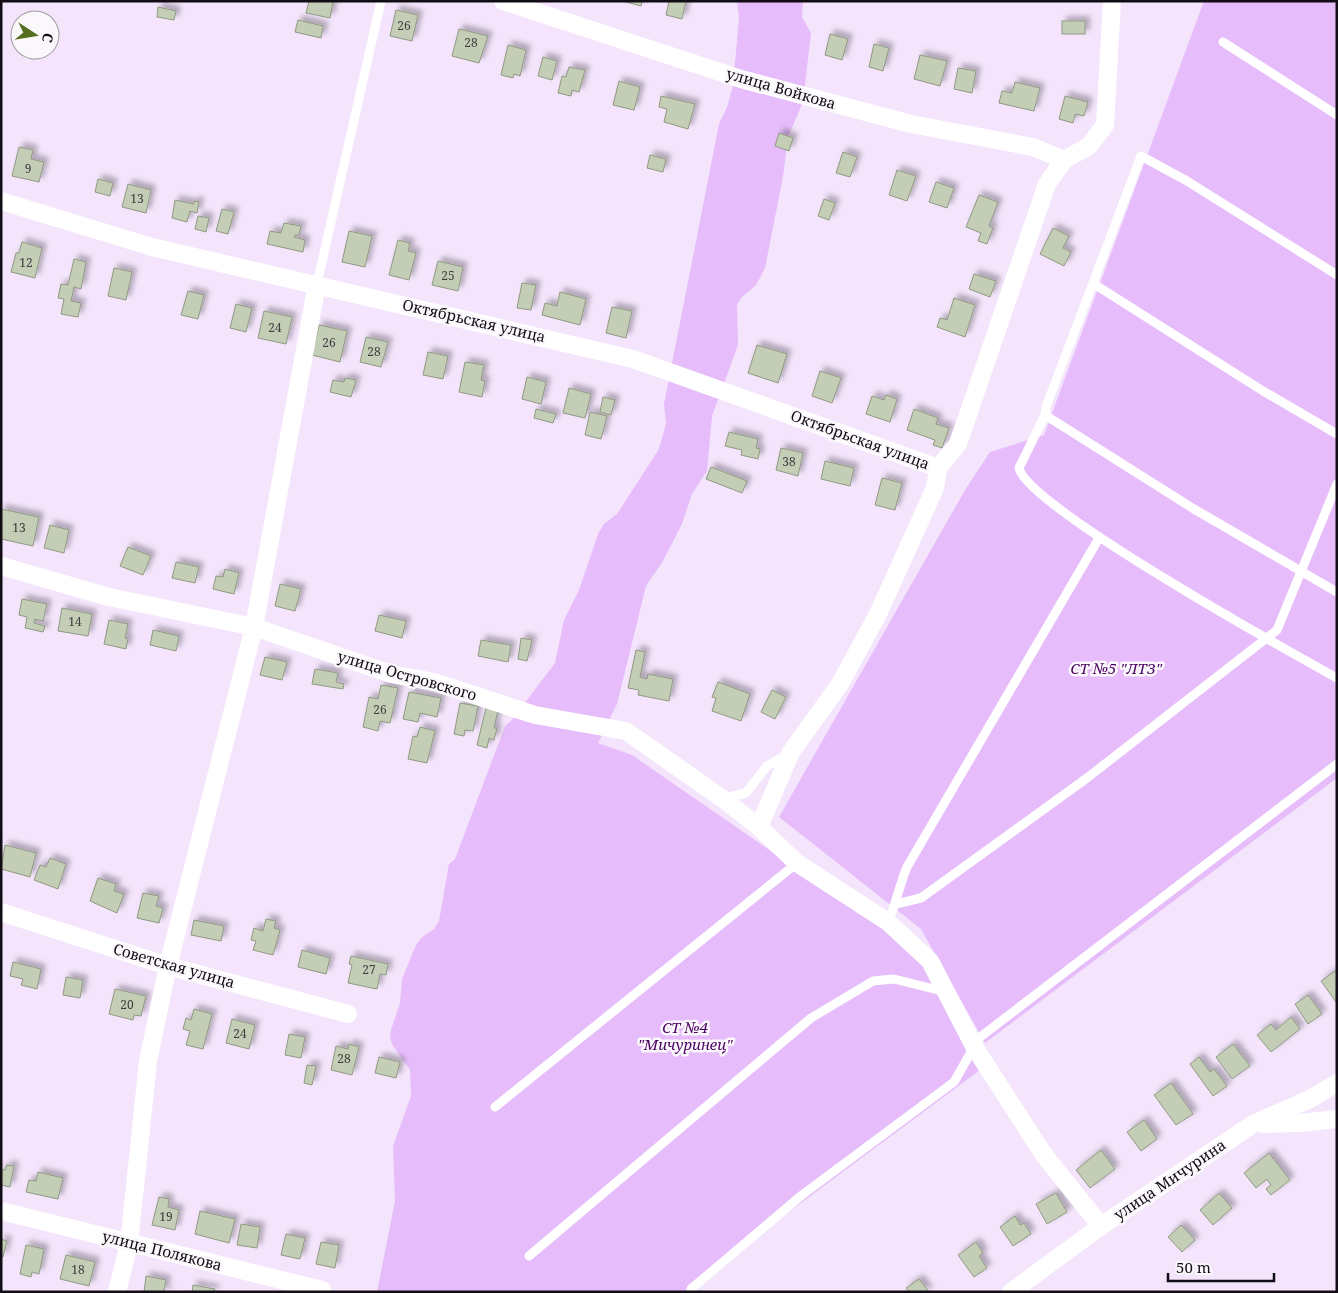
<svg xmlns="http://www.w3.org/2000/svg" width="1338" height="1293" viewBox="0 0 1338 1293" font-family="'Noto Serif',serif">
<defs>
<filter id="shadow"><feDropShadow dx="4.5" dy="-4.5" stdDeviation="2.5" flood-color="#0004"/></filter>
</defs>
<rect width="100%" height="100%" fill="#f4e5fc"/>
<!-- green -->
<g fill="#e6bdfa">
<polygon points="737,1 803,1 802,17 811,33 803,102 788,137 783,177 765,268 756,285 741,298 737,305 738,345 712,416 707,471 692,494 682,524 663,561 646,586 617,704 598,743 632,755 921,955 984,1067 766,1229 694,1292 377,1292 395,1201 393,1146 411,1096 410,1070 393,1046 390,1038 391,1030 400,1003 402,979 416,945 421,938 434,929 439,921 449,864 455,859 505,726 511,721 555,663 564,620 579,590 598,534 604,524 617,514 659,449 666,423 664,404 719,124 727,107 733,86 739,17"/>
<polygon points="1204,1 1332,1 1337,4 1337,778 985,1043 921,929 779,817 965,490 990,452 1044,435"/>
</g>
<!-- building -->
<g fill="#c4ceb7" stroke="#8f9982" filter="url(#shadow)">
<polygon points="309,1 333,1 330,18 306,13"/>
<polygon points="622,1 642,1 641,6"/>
<polygon points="669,1 686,1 682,19 666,15"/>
<polygon points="158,7 176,11 174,20 157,17"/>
<polygon points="396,10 418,15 412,41 390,36"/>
<polygon points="298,20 323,26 321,38 295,32"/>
<rect x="1062" y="21" width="23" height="13"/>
<polygon points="459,29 488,36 479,63 452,56"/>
<polygon points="830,34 848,39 842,60 825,55"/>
<polygon points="874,44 889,48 883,71 869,67"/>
<polygon points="508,45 526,50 520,76 514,74 513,78 501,75"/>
<polygon points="920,55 947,61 940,86 914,79"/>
<polygon points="543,57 557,61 552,80 538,76"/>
<polygon points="569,67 585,70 579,92 572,90 571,96 558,93 562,76 566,77"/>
<polygon points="958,68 976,71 972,93 954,89"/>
<polygon points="619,81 640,87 634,110 613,105"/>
<polygon points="1015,82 1040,88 1034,111 999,103 1002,91 1012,93"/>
<polygon points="661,96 695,104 688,129 664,122 667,109 659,107"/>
<polygon points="1065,96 1088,102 1084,116 1075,114 1073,123 1059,119"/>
<polygon points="779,133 793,138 789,151 775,146"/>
<polygon points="19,147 33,150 31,159 44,162 39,182 12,176"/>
<polygon points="843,152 857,157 850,177 836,173"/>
<polygon points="650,155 666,159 663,172 647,168"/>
<polygon points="897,170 916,176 907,201 889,195"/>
<polygon points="98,179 113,183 110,196 95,192"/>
<polygon points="936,182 954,188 947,208 929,202"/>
<polygon points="128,184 151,190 146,213 122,207"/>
<polygon points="979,195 998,202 989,226 993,228 987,244 978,241 981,233 966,227"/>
<polygon points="824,199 835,203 829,220 818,216"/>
<polygon points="175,200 194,204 194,201 199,202 197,213 190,211 187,222 172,218"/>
<polygon points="222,209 234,212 228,234 216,231"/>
<polygon points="198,216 209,218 206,232 195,229"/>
<polygon points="284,223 301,226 299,235 295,235 294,237 305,240 303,252 267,244 270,231 281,233"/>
<polygon points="1053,228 1069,236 1063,248 1071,252 1064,266 1040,254"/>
<polygon points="349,231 372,236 365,267 342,262"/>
<polygon points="398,240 410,243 408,251 416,253 409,280 389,275"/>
<polygon points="22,242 42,248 35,278 11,272 16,253 19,253"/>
<polygon points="74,259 86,262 81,289 74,287 71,301 81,303 78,317 61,314 64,299 58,298 61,284 68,285"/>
<polygon points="438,261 463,267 458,291 432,285"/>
<polygon points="114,268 132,272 126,300 108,296"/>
<polygon points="974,274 996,281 990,297 969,289"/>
<polygon points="522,283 536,285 531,310 517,308"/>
<polygon points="188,291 204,295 198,319 181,315"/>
<polygon points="560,292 586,299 580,325 542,315 545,303 557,306"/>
<polygon points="954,298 975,305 965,337 937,327 940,318 947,320"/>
<polygon points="236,304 252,308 246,332 230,328"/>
<polygon points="612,307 632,311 626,338 606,333"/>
<polygon points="264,311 292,317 286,344 258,338"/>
<polygon points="319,325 347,331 340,362 312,355"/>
<polygon points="366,337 388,342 381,367 360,362"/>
<polygon points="757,345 787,354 778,383 748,373"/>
<polygon points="428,352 448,356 443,379 423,375"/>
<polygon points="465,362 484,365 481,380 485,381 482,397 459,392"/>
<polygon points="820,371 841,378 832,403 812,396"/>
<polygon points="527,377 546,382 541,404 522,399"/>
<polygon points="345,378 356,380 351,397 330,392 333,380 344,382"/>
<polygon points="569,388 591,394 585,418 563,413"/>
<polygon points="886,395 897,399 890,422 866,414 872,396 884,400"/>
<polygon points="603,397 615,400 611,415 600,412"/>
<polygon points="536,409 556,414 553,423 534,418"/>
<polygon points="914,409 938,418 936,424 949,428 942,448 933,445 935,440 907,430"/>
<polygon points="590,412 607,416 601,439 585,435"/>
<polygon points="729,432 758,439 756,448 760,449 758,459 741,455 742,450 725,446"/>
<polygon points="781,448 803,453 798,476 776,470"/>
<polygon points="825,461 854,468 850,486 821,479"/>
<polygon points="711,467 747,481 742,493 706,479"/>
<polygon points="882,478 902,483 895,510 875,505"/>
<polygon points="1,509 39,517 33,546 1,539"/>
<polygon points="50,525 69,530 64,553 44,548"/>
<polygon points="128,547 151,556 143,575 120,566"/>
<polygon points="176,562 199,567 195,583 172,578"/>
<polygon points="225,569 239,573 234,594 213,589 216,576 223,577"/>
<polygon points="280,584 301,589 295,611 275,606"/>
<polygon points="22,599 47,604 43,621 35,619 34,623 45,626 43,632 25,628 27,617 19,615"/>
<polygon points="62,608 92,614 88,636 58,631"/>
<polygon points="379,615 406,621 402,638 375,631"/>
<polygon points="109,620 128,624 125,638 128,639 126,649 104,644"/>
<polygon points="153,630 179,636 176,651 150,645"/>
<polygon points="521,638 532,640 527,661 518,659"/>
<polygon points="481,640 511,645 508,662 478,656"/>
<polygon points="636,650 645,652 640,677 647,679 648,674 673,679 669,701 638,695 639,690 628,688"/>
<polygon points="265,657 287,662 282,680 260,675"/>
<polygon points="315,669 338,673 336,682 344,684 343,689 312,684"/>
<polygon points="718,682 750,694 741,721 712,711 716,698 712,697"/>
<polygon points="381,685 398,688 390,723 380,721 378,731 363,727 369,697 378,699"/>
<polygon points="772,690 786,697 775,719 761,712"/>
<polygon points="409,692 441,698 437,717 420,713 418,722 403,719"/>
<polygon points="460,703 478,706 473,731 465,730 464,736 454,734"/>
<polygon points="486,708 498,710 494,728 497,728 494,740 489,738 487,748 477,745"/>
<polygon points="420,727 435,731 427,763 408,759 413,736 417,737"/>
<polygon points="5,845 36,853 30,877 1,869"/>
<polygon points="50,858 66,864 58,889 34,880 40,865 46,867"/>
<polygon points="98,878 116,884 114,891 124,894 117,913 90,901"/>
<polygon points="143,893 159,896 156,906 163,908 159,923 137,918"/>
<polygon points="266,919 276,921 274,928 280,930 273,955 253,950 256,941 251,940 254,928 263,931"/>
<polygon points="194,920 224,926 221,941 191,935"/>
<polygon points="302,950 330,958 326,974 298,967"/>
<polygon points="351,956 388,964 386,975 380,974 377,989 348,983 352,965 349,964"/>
<polygon points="13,962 41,969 37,989 21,985 23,979 10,976"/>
<polygon points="1335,971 1337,973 1336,1002 1321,981"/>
<polygon points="66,977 83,980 80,998 63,995"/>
<polygon points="115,989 146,996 141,1016 134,1015 133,1020 109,1014"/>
<polygon points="1308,995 1322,1014 1308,1024 1295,1004"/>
<polygon points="194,1009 212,1014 203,1049 186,1045 190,1031 183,1029 186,1018 191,1020"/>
<polygon points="1291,1017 1300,1029 1271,1052 1257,1035 1271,1024 1276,1030"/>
<polygon points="232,1019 255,1025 249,1049 226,1043"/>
<polygon points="289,1034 305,1037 301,1058 285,1055"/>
<polygon points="349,1044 359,1047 352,1075 331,1070 336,1046 348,1049"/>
<polygon points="1233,1044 1250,1066 1232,1079 1216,1057"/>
<polygon points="379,1057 400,1062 396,1078 375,1073"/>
<polygon points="1199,1057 1210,1072 1214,1069 1227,1086 1213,1096 1190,1064"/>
<polygon points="307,1065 316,1066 312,1085 304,1083"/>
<polygon points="1171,1083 1193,1114 1176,1125 1154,1095"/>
<polygon points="1144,1120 1157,1139 1141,1151 1127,1132"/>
<polygon points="1101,1150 1115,1169 1090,1188 1076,1170"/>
<polygon points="1269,1153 1290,1180 1271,1195 1266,1189 1271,1185 1267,1179 1256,1188 1244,1173"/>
<polygon points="7,1165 14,1166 10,1187 1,1185 1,1169 5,1170"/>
<polygon points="38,1172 63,1178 58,1199 26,1192 29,1180 36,1181"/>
<polygon points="1056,1193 1067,1212 1047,1224 1036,1204"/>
<polygon points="1219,1193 1232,1208 1213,1225 1200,1210"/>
<polygon points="159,1197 169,1199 168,1207 179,1210 175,1230 152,1225"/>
<polygon points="200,1211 235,1219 229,1243 195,1234"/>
<polygon points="1015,1216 1020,1225 1024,1223 1031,1234 1013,1246 1000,1227"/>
<polygon points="241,1224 260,1227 257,1248 237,1245"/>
<polygon points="1181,1225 1195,1240 1182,1252 1168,1237"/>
<polygon points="286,1234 305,1238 300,1259 281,1255"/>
<polygon points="1,1239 7,1241 3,1257 1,1257"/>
<polygon points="321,1242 339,1245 335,1268 316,1264"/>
<polygon points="976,1242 983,1253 979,1256 987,1268 974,1277 958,1255"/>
<polygon points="26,1245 44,1249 39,1274 32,1272 31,1277 20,1274"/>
<polygon points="66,1255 95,1262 89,1286 60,1279"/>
<polygon points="146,1276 166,1280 164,1291 169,1292 144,1292"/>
<polygon points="919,1279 929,1292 909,1292 906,1288"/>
<polygon points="193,1285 215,1289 214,1292 192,1292"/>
</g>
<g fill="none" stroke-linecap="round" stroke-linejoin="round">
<!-- lane -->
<g stroke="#fff" stroke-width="9">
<polyline points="1223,42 1337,115"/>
<path d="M1337 275 1187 181 1141 156 1046 407 1045 415 1019 468C1025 505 1290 652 1337 678"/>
<polyline points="317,284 381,1"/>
<polyline points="1094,284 1263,391 1337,434"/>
<polyline points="1045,415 1194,509 1337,592"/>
<polyline points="724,798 746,793 767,766 788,754"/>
<polyline points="896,904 921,898 1087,778 1277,630 1337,484"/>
<path d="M888 922C896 904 899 886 907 867L1099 538"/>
<polyline points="495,1107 797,863"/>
<polyline points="529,1256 811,1018 873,981 894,979 946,992"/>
<polyline points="691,1289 802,1195 954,1082 979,1038 1337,764"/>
</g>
<!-- street -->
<g stroke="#fff" stroke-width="18">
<polyline points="503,1 741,79 911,124 1033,147 1064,160"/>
<polyline points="1,201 152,247 633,359 938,468"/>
<polyline points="1,566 109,597 254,627 391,674 434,682 535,715 626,731 723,799 759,827 797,863 888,922 930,961 975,1048 1044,1155 1101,1226"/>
<polyline points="759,827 791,752 840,684 878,614 935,488 938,468 958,444 1047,184 1064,160 1089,146 1105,125 1112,1"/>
<polyline points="1,912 168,966 348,1014"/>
<polyline points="1263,1124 1300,1123 1337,1119"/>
<polyline points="1,1211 322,1290"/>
<polyline points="117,1292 129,1244 148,1061 168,966 254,627 317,284"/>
<polyline points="1011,1292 1101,1226 1253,1124 1310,1099 1337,1083"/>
</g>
</g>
<g text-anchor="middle" stroke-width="5" stroke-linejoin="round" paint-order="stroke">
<!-- number labels -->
<g font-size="12" fill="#3e3d3d">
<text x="404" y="30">26</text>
<text x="471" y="47">28</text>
<text x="28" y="173">9</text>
<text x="137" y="203">13</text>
<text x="26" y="267">12</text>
<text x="448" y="280">25</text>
<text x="275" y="332">24</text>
<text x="329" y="347">26</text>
<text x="374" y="356">28</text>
<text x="789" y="466">38</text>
<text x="19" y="532">13</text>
<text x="75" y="626">14</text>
<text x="380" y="714">26</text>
<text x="369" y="974">27</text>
<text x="127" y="1009">20</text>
<text x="240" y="1038">24</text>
<text x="344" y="1063">28</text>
<text x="166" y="1221">19</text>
<text x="78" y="1274">18</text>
</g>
<!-- street labels -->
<g font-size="15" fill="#120d14" stroke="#fbf8fc">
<text transform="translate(781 89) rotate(16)" y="5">улица Войкова</text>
<text transform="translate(474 321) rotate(13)" y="5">Октябрьская улица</text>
<text transform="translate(860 440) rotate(20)" y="5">Октябрьская улица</text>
<text transform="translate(407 676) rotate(16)" y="5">улица Островского</text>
<text transform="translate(174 966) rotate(16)" y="5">Советская улица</text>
<text transform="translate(1170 1180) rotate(-34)" y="5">улица Мичурина</text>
<text transform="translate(162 1251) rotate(14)" y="5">улица Полякова</text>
</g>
<!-- park labels -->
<g font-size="15" font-style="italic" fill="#4b0063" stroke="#fbf8fc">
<text x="1116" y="674">СТ №5 "ЛТЗ"</text>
<text x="685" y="1033">СТ №4<tspan x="685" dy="17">"Мичуринец"</tspan></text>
</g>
</g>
<!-- border -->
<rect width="1338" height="1293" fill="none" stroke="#120d14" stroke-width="5"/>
<!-- north arrow -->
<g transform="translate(35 35) rotate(102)"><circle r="24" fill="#fbf8fc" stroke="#9e9a9f"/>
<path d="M0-4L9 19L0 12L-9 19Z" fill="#556f21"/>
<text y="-8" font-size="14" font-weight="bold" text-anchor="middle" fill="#120d14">С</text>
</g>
<!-- scale -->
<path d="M1168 1273v8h106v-8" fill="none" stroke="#120d14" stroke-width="2.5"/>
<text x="1176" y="1273" font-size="15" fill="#120d14" stroke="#fbf8fc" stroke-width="4" paint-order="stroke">50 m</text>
</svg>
